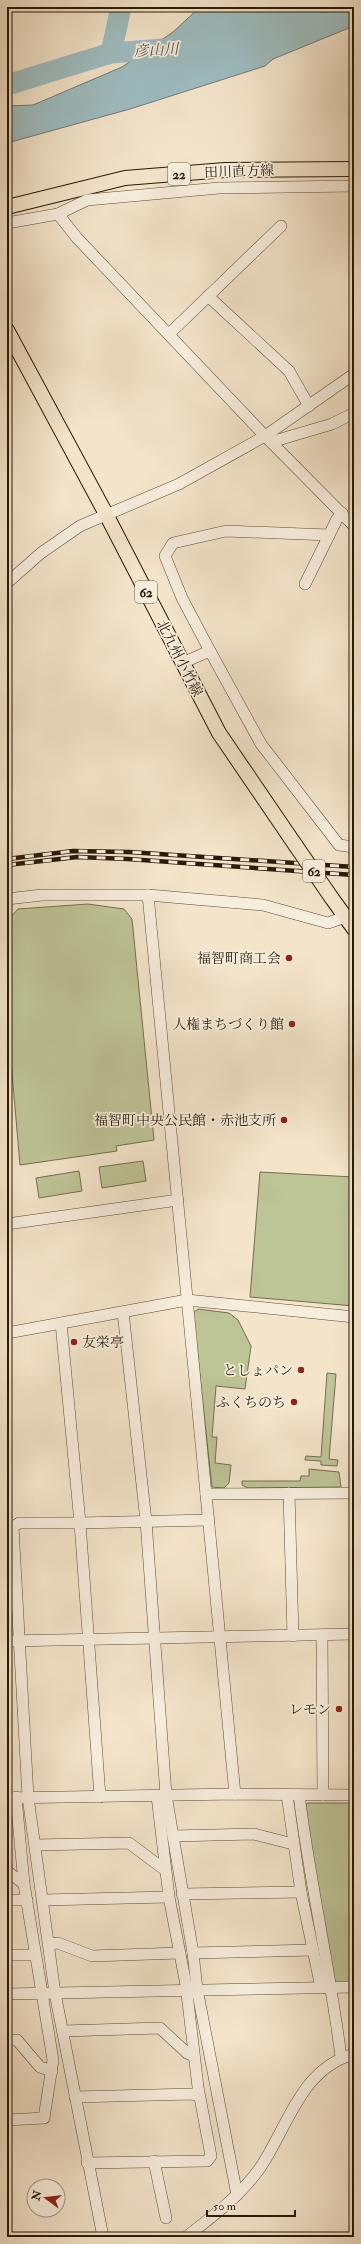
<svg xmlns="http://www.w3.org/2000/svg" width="361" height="2244" viewBox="0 0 361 2244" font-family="'IM FELL Double Pica','Noto Serif JP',serif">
<rect width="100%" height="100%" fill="#f3e4ca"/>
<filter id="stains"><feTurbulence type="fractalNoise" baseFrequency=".005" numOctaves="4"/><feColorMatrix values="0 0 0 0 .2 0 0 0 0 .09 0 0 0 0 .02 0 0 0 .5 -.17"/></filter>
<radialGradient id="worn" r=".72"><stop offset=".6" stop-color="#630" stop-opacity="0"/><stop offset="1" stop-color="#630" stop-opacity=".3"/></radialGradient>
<!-- green -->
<g fill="#bdc496" stroke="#746e4e">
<polygon points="88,904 124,909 132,919 154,1140 116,1146 117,1151 20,1165 7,1015 7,921 18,909"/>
<polygon points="143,1161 146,1181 102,1188 99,1167"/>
<polygon points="79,1171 82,1191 39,1198 36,1178"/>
<polygon points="260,1172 354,1177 354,1306 250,1297"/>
<polygon points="198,1309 229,1313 238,1320 251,1346 245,1389 216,1386 212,1437 217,1437 215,1463 231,1465 229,1483 224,1488 212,1487 193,1313"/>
<polygon points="327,1373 336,1374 329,1459 338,1460 337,1466 321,1465 321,1461 305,1460 306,1456 321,1457"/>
<polygon points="309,1469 339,1472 341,1487 248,1488 242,1485 242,1481 300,1481 301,1476 309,1476"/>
<polygon points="307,1803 354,1803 354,1983 335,1983 304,1809"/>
</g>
<!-- water -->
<polygon fill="#9ebcbf" stroke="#707b75" points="200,7 354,7 354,26 273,59 265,66 130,109 7,143 7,106 33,105 122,67 173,32"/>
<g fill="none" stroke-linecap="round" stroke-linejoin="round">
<!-- river -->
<g stroke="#9ebcbf" stroke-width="21">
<polyline points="111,53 121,7"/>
<polyline points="7,85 111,53 177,48"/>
</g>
<!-- minor casing -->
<g stroke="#5c4c37" stroke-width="12">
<g id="minor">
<polyline points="58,214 77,238 265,436 354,526"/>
<polyline points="7,223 58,214 87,200 219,188 354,186"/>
<polyline points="208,296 289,371 309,406"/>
<polyline points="169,334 281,226"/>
<polyline points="271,442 332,424 354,413"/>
<polyline points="7,583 41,553 80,526 179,484 265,436 354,374"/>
<polyline points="305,584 337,519 342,513"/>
<polyline points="210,651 182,598 165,556 173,543 226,531 329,535"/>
<polyline points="182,663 210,651 261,744 339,845 354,847"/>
<polyline points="148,895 235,1794"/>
<polyline points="7,899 42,895 148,895 263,905 328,923 354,914"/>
<polyline points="7,1224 178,1200"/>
<polyline points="123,1312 146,1521 166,1795 193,1953 197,1989 237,2195"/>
<polyline points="61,1323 80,1523 19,1523 13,1527 28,1797 55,1993 103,2237"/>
<polyline points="7,1333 187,1300 354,1317"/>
<polyline points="289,1493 293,1636"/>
<polyline points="206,1494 354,1493"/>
<polyline points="322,1635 323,1795"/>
<polyline points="7,1641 354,1634"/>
<polyline points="287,1795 301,1892 321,1988"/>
<path d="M299 1795C310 1883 330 1969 341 2057"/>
<polyline points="100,1797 80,1523 209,1520"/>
<polyline points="7,1798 235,1794 354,1795"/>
<polyline points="173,1836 254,1834 293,1844"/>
<polyline points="35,1845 129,1843 165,1870"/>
<polyline points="7,1871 24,1884"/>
<polyline points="182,1894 301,1892"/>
<polyline points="7,1900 27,1900"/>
<polyline points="43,1900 169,1897"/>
<polyline points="49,1944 58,1943 92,1956 180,1953"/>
<polyline points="193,1953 312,1950"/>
<polyline points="7,1955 35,1955"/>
<polyline points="7,1994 354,1987"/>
<polyline points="63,2031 160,2028 187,2053 194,2056"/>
<polyline points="7,2040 17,2040 40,2067 52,2071"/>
<polyline points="75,2097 192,2094 199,2096"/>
<polyline points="7,2120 44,2118 53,2060 24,1884 16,1797"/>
<polyline points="154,2161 166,2218"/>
<polyline points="87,2163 207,2161 211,2156 198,2087 186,1985 169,1897 157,1796"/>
<path d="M186 2237C212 2217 240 2196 260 2168 288 2127 300 2069 354 2054"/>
</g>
</g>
<!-- major casing -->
<g stroke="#2a1906" stroke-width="16">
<g id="major">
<polyline points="7,207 125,178 225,170 354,169"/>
<polyline points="7,330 106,514 219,733 296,846"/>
<polyline points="331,897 354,929"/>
</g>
</g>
<!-- minor -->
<use href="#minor" stroke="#f7eddd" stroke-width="11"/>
<!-- major -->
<use href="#major" stroke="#f3e4ca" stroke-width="14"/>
<!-- rail casing -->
<g stroke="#2a1906" stroke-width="4.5">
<g id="rail">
<polyline points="7,859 73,851 129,852 354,867"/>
<polyline points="7,865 77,857 128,859 354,875"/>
</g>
</g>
<!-- rail -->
<use href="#rail" stroke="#f7eddd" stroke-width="3" stroke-dasharray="9" stroke-linecap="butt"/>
<!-- major-bridge casing -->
<g stroke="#2a1906" stroke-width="16" stroke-linecap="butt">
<polyline id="major-bridge" points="296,846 331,897"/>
</g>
<!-- major-bridge -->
<use href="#major-bridge" stroke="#f3e4ca" stroke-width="14"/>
</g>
<!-- markers -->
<g fill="#8f2418" stroke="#f7eddd" stroke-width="1.5">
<circle cx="289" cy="958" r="4"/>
<circle cx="292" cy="1024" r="4"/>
<circle cx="284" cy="1120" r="4"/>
<circle cx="74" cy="1342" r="4"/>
<circle cx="301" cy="1370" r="4"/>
<circle cx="294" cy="1402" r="4"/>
<circle cx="339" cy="1709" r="4"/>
</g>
<g text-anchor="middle" stroke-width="3.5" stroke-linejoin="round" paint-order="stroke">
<!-- shield labels -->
<g fill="#f7eddd" stroke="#685946" stroke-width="1">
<rect x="168" y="163" width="22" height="22" rx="3"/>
<rect x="135" y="581" width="22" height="22" rx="3"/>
<rect x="303" y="860" width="22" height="22" rx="3"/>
</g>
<g font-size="13" font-weight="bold" fill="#2a1906">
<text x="179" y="179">22</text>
<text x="146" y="597">62</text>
<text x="314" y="876">62</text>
</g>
<!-- street labels -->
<g font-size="14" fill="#2a1906" stroke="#f7eddd">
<text transform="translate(239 171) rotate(-2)" y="5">田川直方線</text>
<text transform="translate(180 658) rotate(63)" y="5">北九州小竹線</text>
</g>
<!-- poi labels -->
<g font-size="14" fill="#2a1906" stroke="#f7eddd" text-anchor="end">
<text x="281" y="963">福智町商工会</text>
<text x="284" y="1029">人権まちづくり館</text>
<text x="276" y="1125">福智町中央公民館・赤池支所</text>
<text x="82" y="1347" text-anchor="start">友栄亭</text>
<text x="293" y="1375">としょパン</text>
<text x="286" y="1407">ふくちのち</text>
<text x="331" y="1714">レモン</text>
</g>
<!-- water labels -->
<g font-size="15" font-style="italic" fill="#535247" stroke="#f7eddd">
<text transform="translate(156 50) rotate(-3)" y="5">彦山川</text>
</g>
</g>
<!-- margin -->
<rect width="361" height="2244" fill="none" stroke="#f3e4ca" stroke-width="24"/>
<rect x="8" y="8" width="345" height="2228" fill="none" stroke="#2a1906" stroke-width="2"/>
<rect x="12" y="12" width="337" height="2220" fill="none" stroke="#2a1906"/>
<!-- north arrow -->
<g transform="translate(46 2198) rotate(285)"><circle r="19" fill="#f7eddd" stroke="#a59887"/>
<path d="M0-3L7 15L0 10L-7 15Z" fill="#8f2418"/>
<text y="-6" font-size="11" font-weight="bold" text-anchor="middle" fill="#2a1906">N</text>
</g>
<!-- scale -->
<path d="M207 2210v6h88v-6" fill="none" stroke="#2a1906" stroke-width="2"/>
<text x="213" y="2210" font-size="12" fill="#2a1906" stroke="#f7eddd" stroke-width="3" paint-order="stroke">50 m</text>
<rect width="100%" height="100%" filter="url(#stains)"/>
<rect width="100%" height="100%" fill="url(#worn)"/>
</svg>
